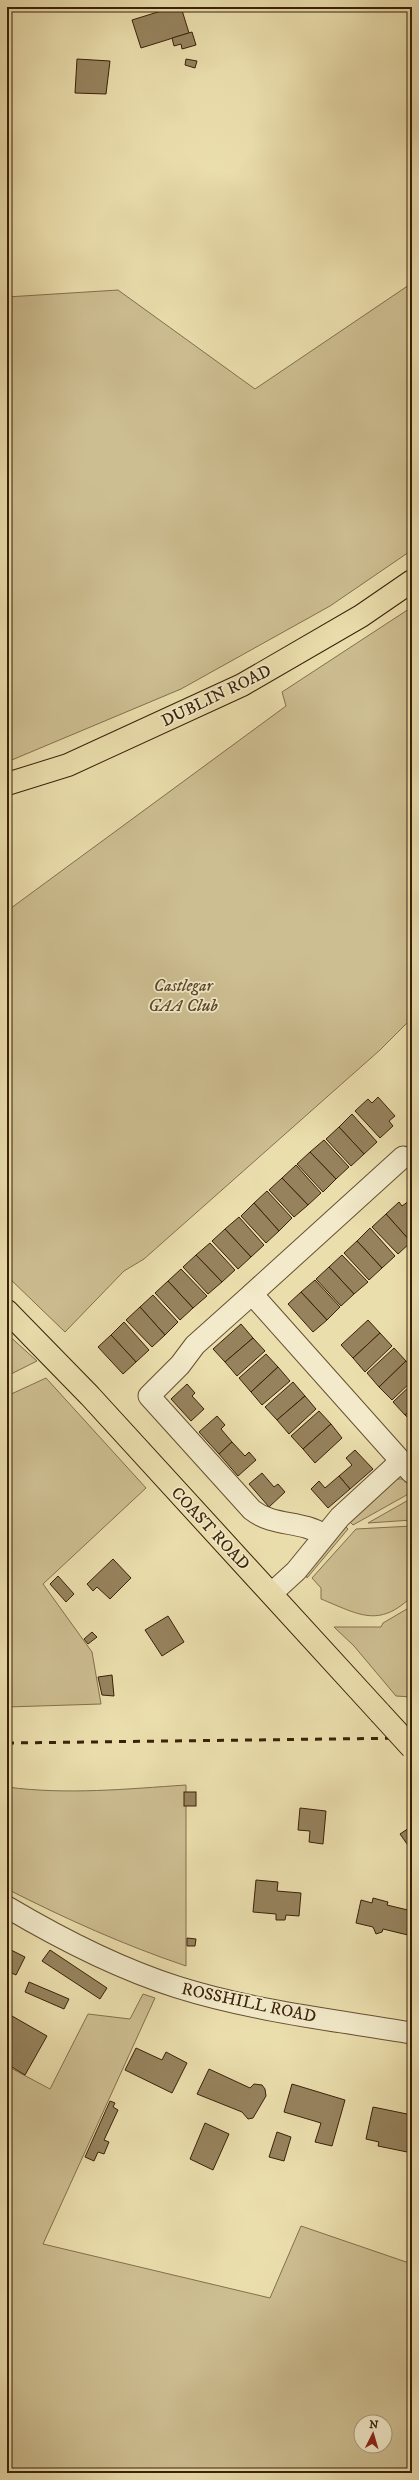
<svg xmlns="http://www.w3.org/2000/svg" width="419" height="2480" viewBox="0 0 419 2480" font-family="'IM FELL DW Pica',serif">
<rect width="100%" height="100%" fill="#ebdead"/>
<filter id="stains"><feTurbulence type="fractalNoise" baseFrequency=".005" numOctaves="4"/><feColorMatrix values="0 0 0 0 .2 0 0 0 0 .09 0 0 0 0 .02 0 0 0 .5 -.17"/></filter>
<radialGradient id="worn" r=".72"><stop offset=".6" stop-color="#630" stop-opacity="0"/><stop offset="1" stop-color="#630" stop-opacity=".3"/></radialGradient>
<!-- green -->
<g fill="#cdbe91" stroke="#83704c" fill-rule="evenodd">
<polygon points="412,283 412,550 330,606 181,689 7,762 7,297 118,290 255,389"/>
<polygon points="412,607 412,1018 380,1050 144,1259 124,1271 65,1332 7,1276 7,911 286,706 282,692"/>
<polygon points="7,1334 37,1361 7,1376"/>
<polygon points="46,1378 146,1488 43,1584 92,1652 101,1704 7,1707 7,1396"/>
<polygon points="397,1479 407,1479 412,1482 412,1492 353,1525 349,1521 391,1482"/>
<polygon points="412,1498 412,1520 368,1523"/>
<polygon points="344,1525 348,1529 307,1578 306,1574"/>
<path d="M412 1526V1596C379 1629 358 1614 321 1599V1588L312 1578 356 1529Z"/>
<polygon points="412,1606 412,1697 396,1696 354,1646 334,1627 381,1627 383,1623"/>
<path d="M186 1785V1966C124 1945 66 1919 7 1889V1787C67 1795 126 1789 186 1785Z"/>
<path d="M143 1994 155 1998 43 2244 270 2298 301 2226 412 2264V2473H7V2066L50 2089 88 2014 130 2019ZM361 2422H385V2446H361Z"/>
</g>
<!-- building -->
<g fill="#96835e" stroke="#392108">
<polygon points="174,7 181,7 189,33 141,48 132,20"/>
<polygon points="192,32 196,45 182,49 181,44 174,46 172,38"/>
<polygon points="77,59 110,61 106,94 75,93"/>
<polygon points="186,59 197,61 195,68 185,65"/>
<polygon points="378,1097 395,1116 389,1121 393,1126 380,1138 355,1111 368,1099 372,1103"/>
<polygon points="352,1114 377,1142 364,1154 339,1127"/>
<polygon points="339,1127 364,1154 351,1166 326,1139"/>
<polygon points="324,1140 349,1167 336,1179 310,1152"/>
<polygon points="310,1152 336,1179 323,1192 297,1164"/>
<polygon points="296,1165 321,1193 308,1205 282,1178"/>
<polygon points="282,1178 308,1205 294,1217 269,1190"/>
<polygon points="267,1191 292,1218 279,1231 254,1203"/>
<polygon points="409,1201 412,1204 411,1242 386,1214 399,1202 402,1206"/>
<polygon points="254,1203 279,1231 266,1243 241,1216"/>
<polygon points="386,1214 411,1242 398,1254 372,1227"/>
<polygon points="239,1217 264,1245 251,1257 225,1229"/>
<polygon points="370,1228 395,1256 382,1268 357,1241"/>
<polygon points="225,1229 251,1257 238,1269 212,1241"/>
<polygon points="357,1241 382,1268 369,1280 344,1253"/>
<polygon points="210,1243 235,1270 222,1282 196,1255"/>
<polygon points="196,1255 222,1282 208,1294 183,1267"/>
<polygon points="342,1255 368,1282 354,1294 329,1267"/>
<polygon points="329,1267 354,1294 341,1306 316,1279"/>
<polygon points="181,1269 207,1296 193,1308 168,1281"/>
<polygon points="315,1280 340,1307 327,1320 301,1292"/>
<polygon points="168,1281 193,1308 180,1320 155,1293"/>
<polygon points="301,1292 327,1320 313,1332 288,1304"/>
<polygon points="153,1295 178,1322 165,1335 140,1307"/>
<polygon points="140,1307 165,1335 152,1347 126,1320"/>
<polygon points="368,1320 380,1333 353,1358 341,1345"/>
<polygon points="124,1322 149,1350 136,1362 111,1335"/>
<polygon points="241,1324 253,1338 225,1362 213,1349"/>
<polygon points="380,1333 392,1346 365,1372 353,1358"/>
<polygon points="111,1335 136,1362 123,1374 98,1347"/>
<polygon points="253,1338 265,1351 237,1376 225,1362"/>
<polygon points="394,1348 406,1361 379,1387 367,1373"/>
<polygon points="266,1354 278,1367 251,1392 239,1378"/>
<polygon points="406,1361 412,1367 412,1381 392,1400 379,1387"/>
<polygon points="278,1367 290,1381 262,1405 251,1392"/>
<polygon points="293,1382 305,1396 277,1420 265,1407"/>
<polygon points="187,1384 195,1393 192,1396 204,1409 191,1421 171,1399"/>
<polygon points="412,1384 412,1408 405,1415 393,1402"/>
<polygon points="305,1396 316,1409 289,1434 277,1420"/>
<polygon points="412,1408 412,1422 405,1415"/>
<polygon points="319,1411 331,1424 303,1449 291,1436"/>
<polygon points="217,1416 225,1425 221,1429 232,1442 219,1454 199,1432"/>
<polygon points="331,1424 342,1438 315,1463 303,1449"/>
<polygon points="232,1442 245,1456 249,1452 256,1460 238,1476 219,1454"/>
<polygon points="355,1450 373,1469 350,1489 339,1476 352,1465 346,1458"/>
<polygon points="262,1473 274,1487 278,1484 285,1492 269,1507 249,1484"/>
<polygon points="339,1476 350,1489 328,1508 311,1489 319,1481 325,1488"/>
<polygon points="113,1559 131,1578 110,1599 97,1587 93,1591 87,1584"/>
<polygon points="58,1576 74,1594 66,1602 50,1584"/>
<polygon points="168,1616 184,1642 162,1656 145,1630"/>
<polygon points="92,1632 97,1637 88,1644 84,1639"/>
<polygon points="112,1675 114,1696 102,1695 98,1677"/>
<rect x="184" y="1792" width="12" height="14"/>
<polygon points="300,1808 326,1811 323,1844 309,1842 310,1831 298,1830"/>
<polygon points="409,1828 412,1833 412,1851 400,1834"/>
<polygon points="256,1880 278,1882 277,1891 301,1893 299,1916 286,1915 285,1920 276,1920 276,1914 253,1912"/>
<polygon points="373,1898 388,1902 387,1905 412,1911 412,1936 383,1929 382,1932 376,1934 373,1927 356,1923 361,1900 372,1903"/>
<polygon points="187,1938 196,1939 195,1946 187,1946"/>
<polygon points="7,1948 25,1957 16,1975 7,1971"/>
<polygon points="50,1950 107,1988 100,1999 42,1961"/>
<polygon points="29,1982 69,1999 64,2009 25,1992"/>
<polygon points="12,2016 47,2036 25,2075 7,2064 7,2025"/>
<polygon points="136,2048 162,2060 166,2052 187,2063 172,2093 125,2070"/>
<polygon points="209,2069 250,2088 254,2084 262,2085 265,2089 266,2096 253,2118 248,2119 242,2112 197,2094"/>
<polygon points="292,2084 345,2100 332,2146 315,2142 321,2123 284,2112"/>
<polygon points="110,2101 115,2103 113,2107 118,2110 104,2140 109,2142 104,2154 98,2152 94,2161 85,2157"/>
<polygon points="373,2107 412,2115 412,2153 378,2146 379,2142 366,2139"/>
<polygon points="205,2123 229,2134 213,2170 190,2159"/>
<polygon points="277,2132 291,2137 284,2161 269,2157"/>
</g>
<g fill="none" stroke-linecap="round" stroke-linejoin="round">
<!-- minor casing -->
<g stroke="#665031" stroke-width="23">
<g id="minor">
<polyline points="252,1294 403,1157"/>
<path d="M324 1535C301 1520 274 1527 252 1510L149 1396 180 1365 195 1345 252 1294 401 1461"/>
<polyline points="272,1593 296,1571 340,1517 401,1461 412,1473"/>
<path d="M7 1907C61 1939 117 1968 177 1987 253 2011 334 2020 412 2033"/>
</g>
</g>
<!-- major casing -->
<g stroke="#392108" stroke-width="24">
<g id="major">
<polyline points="7,784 68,765 242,685 361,616 412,581"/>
<polyline points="7,1311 90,1396 380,1713"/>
</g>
</g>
<!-- minor -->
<use href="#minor" stroke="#f2eaca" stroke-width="21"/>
<!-- major -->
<use href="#major" stroke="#ebdead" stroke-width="22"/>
<!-- rail -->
<polyline stroke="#392108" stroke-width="3" stroke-dasharray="7 7" stroke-linecap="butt" points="7,1743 412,1738"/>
<!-- major-bridge casing -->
<g stroke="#392108" stroke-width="24" stroke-linecap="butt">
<polyline id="major-bridge" points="380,1713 412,1748"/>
</g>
<!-- major-bridge -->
<use href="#major-bridge" stroke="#ebdead" stroke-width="22"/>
</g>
<g text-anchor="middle" stroke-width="3.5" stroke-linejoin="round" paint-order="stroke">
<!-- street labels -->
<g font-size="17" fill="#392108" stroke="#f2eaca">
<text transform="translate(216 695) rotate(-26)" y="6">DUBLIN ROAD</text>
<text transform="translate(211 1528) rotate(47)" y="6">COAST ROAD</text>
<text transform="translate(249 2002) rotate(12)" y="6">ROSSHILL ROAD</text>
</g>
<!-- park labels -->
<g font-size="17" font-style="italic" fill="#5e482a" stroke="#f2eaca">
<text x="183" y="991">Castlegar<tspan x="183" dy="20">GAA Club</tspan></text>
</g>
</g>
<!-- margin -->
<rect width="419" height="2480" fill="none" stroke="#ebdead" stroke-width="24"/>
<rect x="8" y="8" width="403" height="2464" fill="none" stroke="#392108" stroke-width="2"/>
<rect x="12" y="12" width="395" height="2456" fill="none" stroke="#392108"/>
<!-- north arrow -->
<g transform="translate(373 2434) rotate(5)"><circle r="19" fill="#f2eaca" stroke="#a89a7c"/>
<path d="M0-3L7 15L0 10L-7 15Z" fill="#8f2418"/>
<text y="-6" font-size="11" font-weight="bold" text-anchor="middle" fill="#392108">N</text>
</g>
<rect width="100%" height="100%" filter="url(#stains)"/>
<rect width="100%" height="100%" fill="url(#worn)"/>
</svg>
